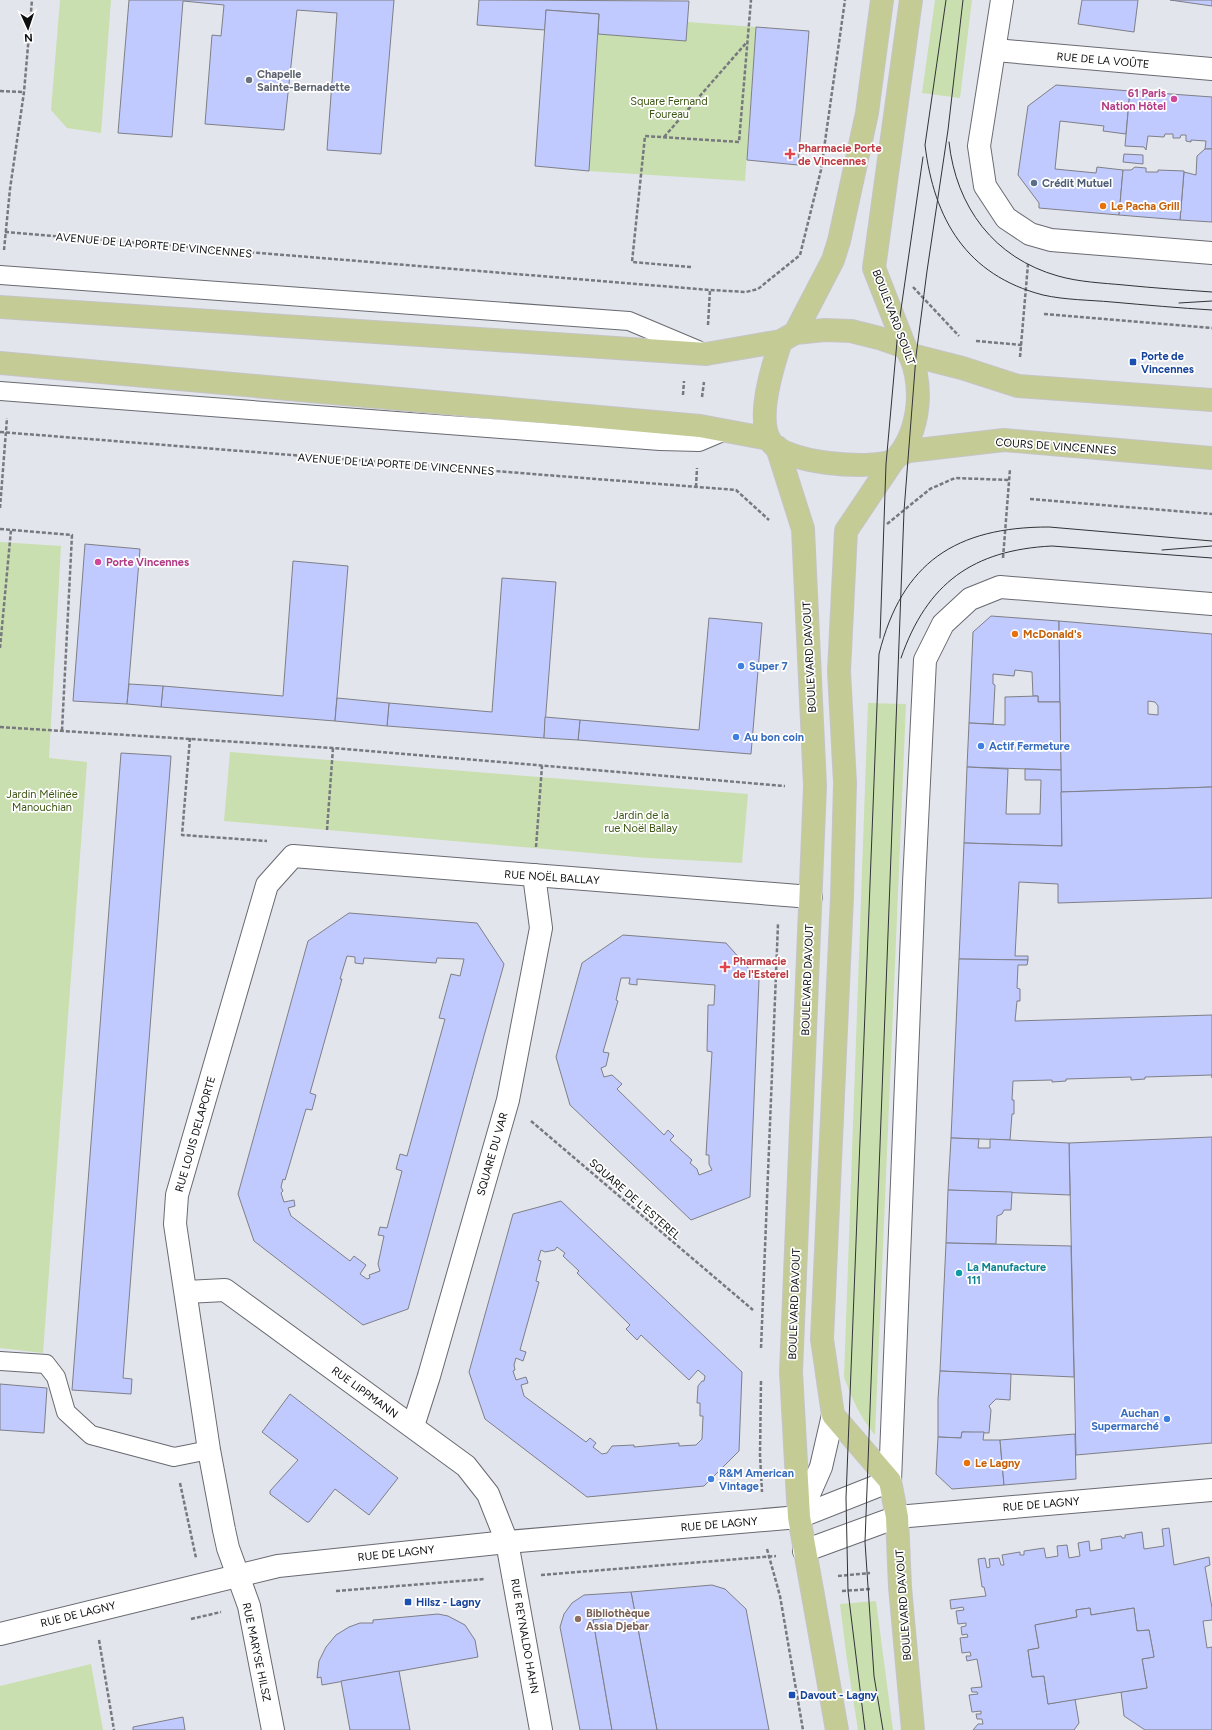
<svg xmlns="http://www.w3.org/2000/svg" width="1212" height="1730" viewBox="0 0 1212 1730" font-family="Figtree,sans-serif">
<rect width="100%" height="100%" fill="#e3e5ed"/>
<!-- green -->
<g fill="#c9dfaf">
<polygon points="60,0 111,0 101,133 67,128 51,110"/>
<polygon points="935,0 972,0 960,98 922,93"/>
<polygon points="688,22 756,27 745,181 589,171 598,34 686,41"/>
<polygon points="0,542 61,546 49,758 87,762 43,1353 0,1348"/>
<path d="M868 703 906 704 875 1435C860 1417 852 1399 844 1377Z"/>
<polygon points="230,752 748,794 742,863 648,858 224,821"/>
<polygon points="876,1601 893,1730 858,1730 847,1660 840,1604"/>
<polygon points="91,1664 103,1730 0,1730 0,1686"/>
</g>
<!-- building -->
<g fill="#c1cafe" stroke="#7e7f87" fill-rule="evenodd">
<polygon points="129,0 394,0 381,154 327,150 337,13 297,10 284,130 205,124 212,35 221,36 224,5 183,1 172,137 118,133"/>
<polygon points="479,0 689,1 686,41 598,34 599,14 546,10 545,30 477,25"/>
<polygon points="1082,0 1138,0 1134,32 1078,24"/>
<polygon points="1170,0 1212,0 1212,6"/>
<polygon points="546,10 599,14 589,171 535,166"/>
<polygon points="756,27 809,31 798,165 747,160"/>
<polygon points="1056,85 1130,91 1126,134 1103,131 1104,126 1060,121 1055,169 1096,173 1097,167 1123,170 1119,215 1039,208 1039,203 1018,175 1028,106"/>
<polygon points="1130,91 1212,97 1212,149 1205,149 1206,141 1191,140 1191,142 1186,141 1186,135 1181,135 1180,138 1173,138 1173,134 1165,134 1164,137 1148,136 1146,150 1144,147 1125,146"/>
<polygon points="1205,149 1212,149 1212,222 1180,220 1184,172 1196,175 1197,156"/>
<polygon points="1124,154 1143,155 1143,164 1123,162"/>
<polygon points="1135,167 1146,168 1146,172 1158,172 1158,170 1184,171 1180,220 1119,215 1123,170 1131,170"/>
<polygon points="85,544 140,549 127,704 73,701"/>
<polygon points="293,561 348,566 335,721 161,707 163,686 283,696"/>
<polygon points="502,578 556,582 544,738 387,726 389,703 492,712"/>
<polygon points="991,616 1059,621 1060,702 1038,702 1038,696 1033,696 1032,672 1015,670 1014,676 993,674 993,684 995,685 993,724 969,723 973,632"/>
<polygon points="709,618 762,623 751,754 578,740 580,720 699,730"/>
<path d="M1059 621 1212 634V787L1061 792ZM1148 701 1155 702 1158 706V715L1148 714Z"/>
<polygon points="129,684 163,686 161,707 127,704"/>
<polygon points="1038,696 1038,702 1060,702 1061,770 967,767 969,723 1005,725 1005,697"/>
<polygon points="337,698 389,703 387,726 335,721"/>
<polygon points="545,717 580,720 578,740 544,738"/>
<polygon points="121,753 171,756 123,1378 132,1379 131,1394 72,1390"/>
<polygon points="967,767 1008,769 1006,814 1040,814 1041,780 1025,780 1025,769 1061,770 1062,846 964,843"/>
<polygon points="1212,787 1212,898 1058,903 1058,884 1019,882 1015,956 1028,956 1028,960 959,959 964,843 1062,846 1061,792"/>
<path d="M349 913 477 923 504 964 408 1309 363 1325 254 1241 238 1194 308 941ZM347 956 355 957V963L363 964 364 958 436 963 437 958 464 959 460 976 451 974 439 1018 445 1019 407 1156 400 1154 396 1169 402 1171 387 1228 380 1227 378 1235 384 1236 378 1264 380 1271 369 1275 370 1278 367 1279 360 1274 366 1265 354 1256 350 1261 291 1216 288 1208 295 1206 294 1200 284 1202 281 1193 283 1191 281 1187 283 1179 285 1180 306 1109 312 1110 316 1095 310 1093 342 979H340Z"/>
<path d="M623 935 726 943 759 980 750 1197 691 1220 570 1105 556 1057 582 963ZM621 978H630L629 984 637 985V979L715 985 714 1005H708L707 1051 712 1052 706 1155H709V1164L712 1170 699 1175 697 1169 690 1163 692 1160 670 1140 674 1136 668 1130 664 1135 617 1089 622 1084 612 1075 604 1077 601 1068 606 1066 609 1053 603 1052 618 1001 616 1000Z"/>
<polygon points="959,959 1028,960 1027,965 1018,965 1017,988 1020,989 1020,1001 1017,1001 1015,1021 1212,1015 1212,1078 1212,1075 1145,1077 1145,1079 1131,1080 1131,1077 1066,1079 1066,1081 1052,1082 1052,1080 1013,1081 1012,1100 1014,1100 1014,1114 1012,1114 1010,1140 951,1138"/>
<polygon points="1212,1137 1212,1443 1076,1455 1069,1143"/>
<polygon points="951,1138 979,1139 978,1148 990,1148 990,1139 1069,1143 1070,1195 948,1190"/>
<polygon points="948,1190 1012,1192 1011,1210 1004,1210 1002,1214 997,1216 996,1244 946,1243"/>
<path d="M561 1201 742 1372 739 1451 704 1486 587 1497 485 1419 469 1372 513 1214ZM557 1247 565 1253 563 1256 579 1271 577 1273 630 1325 626 1329 637 1340 641 1335 689 1380 698 1370 705 1376 704 1381H702L698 1386 697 1403H700V1416H703L702 1439 696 1445 679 1446V1443L634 1447V1445L612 1446 607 1453 602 1454 593 1447 596 1443 590 1438 586 1442 524 1396 521 1385 528 1383 526 1377 516 1380 513 1371 515 1370 514 1365 516 1358 523 1361 526 1352 520 1350 539 1282 536 1281 541 1261 538 1260 541 1250 545 1252 555 1250Z"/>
<polygon points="946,1243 1071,1246 1074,1377 940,1371"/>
<polygon points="940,1371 1011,1374 1010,1400 996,1399 989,1406 991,1410 989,1433 962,1432 961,1438 938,1437 938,1399"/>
<polygon points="0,1384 47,1388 44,1433 0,1430"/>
<polygon points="290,1394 398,1478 369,1515 335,1489 309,1522 307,1522 270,1494 270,1491 298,1460 262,1432"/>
<polygon points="962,1432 984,1432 983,1440 1000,1440 1004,1485 952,1489 936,1474 938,1437 961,1438"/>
<polygon points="1075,1434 1076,1479 1004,1485 1000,1440"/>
<polygon points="1169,1528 1174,1565 1209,1557 1210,1565 1205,1567 1212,1608 1212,1620 1203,1621 1207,1648 1212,1647 1212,1730 1145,1730 1124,1716 1121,1692 1147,1688 1142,1659 1154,1657 1149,1630 1137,1631 1134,1608 1091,1615 1090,1608 1076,1610 1077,1617 1035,1625 1039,1648 1028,1650 1032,1677 1044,1676 1048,1704 1075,1699 1079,1723 1074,1730 973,1730 978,1724 983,1724 982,1719 977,1719 976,1714 981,1714 981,1711 972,1712 969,1695 978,1694 977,1692 972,1692 971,1688 982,1687 977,1659 967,1661 966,1656 971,1656 970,1652 962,1653 960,1638 968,1637 967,1634 962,1635 961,1627 966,1626 966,1623 958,1624 956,1611 964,1610 963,1607 951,1609 950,1600 986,1596 984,1587 982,1587 978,1559 985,1558 987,1568 990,1567 989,1559 999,1558 1001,1565 1004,1565 1002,1555 1020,1552 1020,1555 1024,1555 1024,1551 1044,1548 1046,1558 1058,1556 1057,1546 1067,1545 1069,1558 1080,1556 1078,1543 1089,1541 1090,1551 1102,1549 1101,1539 1121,1536 1122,1538 1125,1538 1125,1535 1142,1532 1144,1549 1164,1546 1162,1529"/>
<polygon points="712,1585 725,1589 746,1609 769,1730 657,1730 631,1592"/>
<polygon points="631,1592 635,1613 593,1620 612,1730 580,1730 560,1627 564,1614 572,1603 584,1595"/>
<polygon points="1090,1608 1091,1615 1134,1608 1137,1631 1149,1630 1154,1657 1142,1659 1147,1688 1048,1704 1044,1676 1032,1677 1028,1650 1039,1648 1035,1625 1077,1617 1076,1610"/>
<polygon points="635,1613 657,1730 612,1730 593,1620"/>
<polygon points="438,1614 448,1616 465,1625 475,1640 478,1657 322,1685 321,1677 317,1678 319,1661 326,1647 336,1635 349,1627 360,1623 373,1623 373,1620"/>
<polygon points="399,1671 410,1730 350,1730 341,1681"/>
<polygon points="183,1717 185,1730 133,1730 133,1727"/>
</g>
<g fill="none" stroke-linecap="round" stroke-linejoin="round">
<!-- service casing -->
<g stroke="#686a71" stroke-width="20">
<g id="service">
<polyline points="0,275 629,321 698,350"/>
<polyline points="0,391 660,441 699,442 725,431"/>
<polyline points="0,1361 46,1364 56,1377 66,1412 91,1435 174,1457 209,1450"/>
</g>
</g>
<!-- pedestrian casing -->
<g stroke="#686a71" stroke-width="24">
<polyline id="pedestrian" points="413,1426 429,1376 508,1100 541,928 534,875"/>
</g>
<!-- minor casing -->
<g stroke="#686a71" stroke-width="24">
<g id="minor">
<polyline points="1002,0 979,146 985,186 1006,218 1030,234 1051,240 1212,253"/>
<polyline points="995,50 1212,69"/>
<polyline points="186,1292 225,1290 466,1466 488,1494 507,1542 541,1730"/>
<polyline points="799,1517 821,1467 833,1415"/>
<polyline points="804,1551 897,1517 1212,1490"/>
<polyline points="0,1634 278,1566 507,1542 799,1517 890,1481 914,883 925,660 943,624 970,599 1000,587 1212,604"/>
<polyline points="273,1730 249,1606 228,1548 224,1530 209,1450 175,1224 177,1195 267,885 293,856 811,897"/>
</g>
</g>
<!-- primary casing -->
<g stroke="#c5c5c6" stroke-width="24">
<g id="primary">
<path d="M911 0 874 268 905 347C926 378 921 436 893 461L846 531 839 671 845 783 842 897 822 1339 833 1415 890 1481 897 1517 900 1587 913 1730"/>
<polyline points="0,307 706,354 781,341 795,333 825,330 851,331 879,338 905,347"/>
<polyline points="795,333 833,260 839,241 867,113 882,0"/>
<path d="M781 341C773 365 757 415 769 439 781 464 869 470 893 461"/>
<polyline points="911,355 962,368 1018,386 1212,400"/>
<polyline points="0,363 700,426 769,439"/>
<polyline points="777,447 803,529 815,786 791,1372 799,1517 837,1730"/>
<polyline points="901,454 909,451 1004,440 1212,458"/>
</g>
</g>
<!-- path -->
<g stroke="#77797e" stroke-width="2.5" stroke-dasharray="4 2" stroke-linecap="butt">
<polyline points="0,91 24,92"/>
<polyline points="664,137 747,42"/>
<polyline points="5,232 710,290 746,292 758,289 800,255 821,170 845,0"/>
<polyline points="4,250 10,189 24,92 32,0"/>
<polyline points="691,267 632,262 645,136 739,142 751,0"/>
<polyline points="913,287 959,336"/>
<polyline points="1044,314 1212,328"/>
<polyline points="708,325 710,290"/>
<polyline points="976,341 1022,345"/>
<polyline points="1020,357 1028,264"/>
<polyline points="683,395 684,381"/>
<polyline points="702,397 704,382"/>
<polyline points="0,432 736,490 769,520"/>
<polyline points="696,487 697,468"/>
<polyline points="1030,499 1212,514"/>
<polyline points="0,508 7,418"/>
<polyline points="887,524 930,489 955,478 1009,480"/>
<polyline points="0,529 72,535 62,730"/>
<polyline points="1003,558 1010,469"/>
<polyline points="0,648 11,530"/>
<polyline points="0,727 333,748 785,786"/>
<polyline points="190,738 182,835 267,841"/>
<polyline points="327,830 333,748"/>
<polyline points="536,847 542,766"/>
<polyline points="531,1121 753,1310"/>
<polyline points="761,1348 778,924"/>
<polyline points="761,1381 760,1455 762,1492"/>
<polyline points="180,1483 196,1558"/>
<polyline points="767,1549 780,1596 803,1730"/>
<polyline points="541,1575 776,1556"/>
<polyline points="838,1576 870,1573"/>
<polyline points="336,1591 485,1579"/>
<polyline points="842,1591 871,1589"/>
<polyline points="191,1619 221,1612"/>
<polyline points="99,1640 114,1730"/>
</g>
<!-- service -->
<use href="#service" stroke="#fff" stroke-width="18"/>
<!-- pedestrian -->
<use href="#pedestrian" stroke="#fff" stroke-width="22"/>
<!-- minor -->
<use href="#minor" stroke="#fff" stroke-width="22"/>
<!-- primary -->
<use href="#primary" stroke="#c4cb94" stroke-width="22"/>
<!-- tram -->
<g stroke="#313336" stroke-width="1">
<path d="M946 0 925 145C934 219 966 275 1043 295 1065 300 1090 300 1112 302 1146 305 1179 308 1212 310"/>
<path d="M949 142C956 207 994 258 1058 276 1079 282 1102 283 1124 285 1154 288 1183 290 1212 292"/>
<polyline points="1179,303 1212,301"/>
<polyline points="1162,550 1212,546"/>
<polyline points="880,638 886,464 898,330 923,157"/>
<path d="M901 658C927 583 973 550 1052 546L1212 558"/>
<path d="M865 1730 848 1591 846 1498 879 654C902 562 956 527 1049 527L1212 541"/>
<polyline points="883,1730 874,1676 865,1542 904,511 916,356 927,271 948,130 963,0"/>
</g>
</g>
<!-- markers -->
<circle fill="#6b7280" stroke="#fff" stroke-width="1.5" cx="249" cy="80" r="4"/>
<g fill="#d1479c" stroke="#fff" stroke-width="1.5">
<circle cx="1174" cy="99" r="4"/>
<circle cx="98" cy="562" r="4"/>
</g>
<g fill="#e0444e" stroke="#fff" stroke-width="1.5">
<path d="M788 148h4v4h4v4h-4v4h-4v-4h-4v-4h4z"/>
<path d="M723 961h4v4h4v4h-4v4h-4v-4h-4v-4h4z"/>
</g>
<circle fill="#5c6f8a" stroke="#fff" stroke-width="1.5" cx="1034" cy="183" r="4"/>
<g fill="#e8710a" stroke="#fff" stroke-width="1.5">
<circle cx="1103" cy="206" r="4"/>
<circle cx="1015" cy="634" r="4"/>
<circle cx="967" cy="1463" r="4"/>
</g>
<g fill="#1a4fb4" stroke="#fff" stroke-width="1.5">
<rect x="1129" y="358" width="8" height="8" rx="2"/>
<rect x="404" y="1598" width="8" height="8" rx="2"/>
<rect x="788" y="1691" width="8" height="8" rx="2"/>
</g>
<g fill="#3f7fe0" stroke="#fff" stroke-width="1.5">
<circle cx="741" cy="666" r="4"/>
<circle cx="736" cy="737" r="4"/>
<circle cx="981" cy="746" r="4"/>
<circle cx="1167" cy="1419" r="4"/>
<circle cx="711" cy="1479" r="4"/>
</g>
<circle fill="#0f9aa8" stroke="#fff" stroke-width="1.5" cx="959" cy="1273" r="4"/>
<circle fill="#8d6e63" stroke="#fff" stroke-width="1.5" cx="578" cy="1619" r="4"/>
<g text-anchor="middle" stroke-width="3.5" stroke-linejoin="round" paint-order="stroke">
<!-- street labels -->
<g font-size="11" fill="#0d0e10" stroke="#fff">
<text transform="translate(1103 60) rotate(5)" y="4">RUE DE LA VOÛTE</text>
<text transform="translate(154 245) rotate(5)" y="4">AVENUE DE LA PORTE DE VINCENNES</text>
<text transform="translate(894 317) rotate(69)" y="4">BOULEVARD SOULT</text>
<text transform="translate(1056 446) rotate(4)" y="4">COURS DE VINCENNES</text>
<text transform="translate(396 464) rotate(4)" y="4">AVENUE DE LA PORTE DE VINCENNES</text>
<text transform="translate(809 657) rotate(-93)" y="4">BOULEVARD DAVOUT</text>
<text transform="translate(552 877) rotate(4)" y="4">RUE NOËL BALLAY</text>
<text transform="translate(807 980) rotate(-88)" y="4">BOULEVARD DAVOUT</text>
<text transform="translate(195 1134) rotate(-74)" y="4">RUE LOUIS DELAPORTE</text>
<text transform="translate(492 1154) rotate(-74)" y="4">SQUARE DU VAR</text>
<text transform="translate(635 1199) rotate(41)" y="4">SQUARE DE L'ESTEREL</text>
<text transform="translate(794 1304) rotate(-88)" y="4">BOULEVARD DAVOUT</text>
<text transform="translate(365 1392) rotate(36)" y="4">RUE LIPPMANN</text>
<text transform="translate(1041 1504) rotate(-5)" y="4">RUE DE LAGNY</text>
<text transform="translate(719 1524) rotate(-5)" y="4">RUE DE LAGNY</text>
<text transform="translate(396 1553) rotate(-6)" y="4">RUE DE LAGNY</text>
<text transform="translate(903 1605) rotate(-94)" y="4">BOULEVARD DAVOUT</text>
<text transform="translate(78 1614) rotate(-14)" y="4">RUE DE LAGNY</text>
<text transform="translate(525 1636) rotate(80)" y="4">RUE REYNALDO HAHN</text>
<text transform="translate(257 1652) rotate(78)" y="4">RUE MARYSE HILSZ</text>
</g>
<!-- worship labels -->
<g font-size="11" font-weight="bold" fill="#5b616d" stroke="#fff" text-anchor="start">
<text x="257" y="78">Chapelle<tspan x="257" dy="13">Sainte-Bernadette</tspan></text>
</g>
<!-- hotel labels -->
<g font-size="11" font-weight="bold" fill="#b23c85" stroke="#fff" text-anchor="end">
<text x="1166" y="97">61 Paris<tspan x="1166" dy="13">Nation Hôtel</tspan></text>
<text x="106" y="566" text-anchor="start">Porte Vincennes</text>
</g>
<!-- park labels -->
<g font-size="11" fill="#3d5613" stroke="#fff">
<text x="669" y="105">Square Fernand<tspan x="669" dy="13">Foureau</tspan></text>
<text x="42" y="798">Jardin Mélinée<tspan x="42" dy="13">Manouchian</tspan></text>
<text x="641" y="819">Jardin de la<tspan x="641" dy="13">rue Noël Ballay</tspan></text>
</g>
<!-- health labels -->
<g font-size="11" font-weight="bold" fill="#be3a42" stroke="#fff" text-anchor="start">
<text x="798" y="152">Pharmacie Porte<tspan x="798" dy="13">de Vincennes</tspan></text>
<text x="733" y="965">Pharmacie<tspan x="733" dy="13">de l'Esterel</tspan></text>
</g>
<!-- service labels -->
<g font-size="11" font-weight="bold" fill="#4e5e75" stroke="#fff" text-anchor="start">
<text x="1042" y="187">Crédit Mutuel</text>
</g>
<!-- food labels -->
<g font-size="11" font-weight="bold" fill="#c56008" stroke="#fff" text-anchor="start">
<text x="1111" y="210">Le Pacha Grill</text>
<text x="1023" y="638">McDonald's</text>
<text x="975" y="1467">Le Lagny</text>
</g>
<!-- transit labels -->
<g font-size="11" font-weight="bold" fill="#164399" stroke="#fff" text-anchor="start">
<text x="1141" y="360">Porte de<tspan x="1141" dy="13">Vincennes</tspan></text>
<text x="416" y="1606">Hilsz - Lagny</text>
<text x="800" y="1699">Davout - Lagny</text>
</g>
<!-- shop labels -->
<g font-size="11" font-weight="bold" fill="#366cbe" stroke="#fff" text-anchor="start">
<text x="749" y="670">Super 7</text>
<text x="744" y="741">Au bon coin</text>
<text x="989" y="750">Actif Fermeture</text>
<text x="1159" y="1417" text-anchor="end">Auchan<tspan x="1159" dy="13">Supermarché</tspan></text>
<text x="719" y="1477">R&amp;M American<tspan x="719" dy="13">Vintage</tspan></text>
</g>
<!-- culture labels -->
<g font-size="11" font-weight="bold" fill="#0d838f" stroke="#fff" text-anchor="start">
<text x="967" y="1271">La Manufacture<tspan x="967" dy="13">111</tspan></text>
</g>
<!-- education labels -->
<g font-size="11" font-weight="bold" fill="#785e54" stroke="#fff" text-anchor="start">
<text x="586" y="1617">Bibliothèque<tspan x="586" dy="13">Assia Djebar</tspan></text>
</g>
</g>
<!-- north arrow -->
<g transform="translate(28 28) rotate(177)" stroke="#ffffff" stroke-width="3" paint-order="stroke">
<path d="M0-3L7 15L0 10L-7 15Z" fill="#0d0e10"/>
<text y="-6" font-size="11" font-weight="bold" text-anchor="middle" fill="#0d0e10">N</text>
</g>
</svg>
